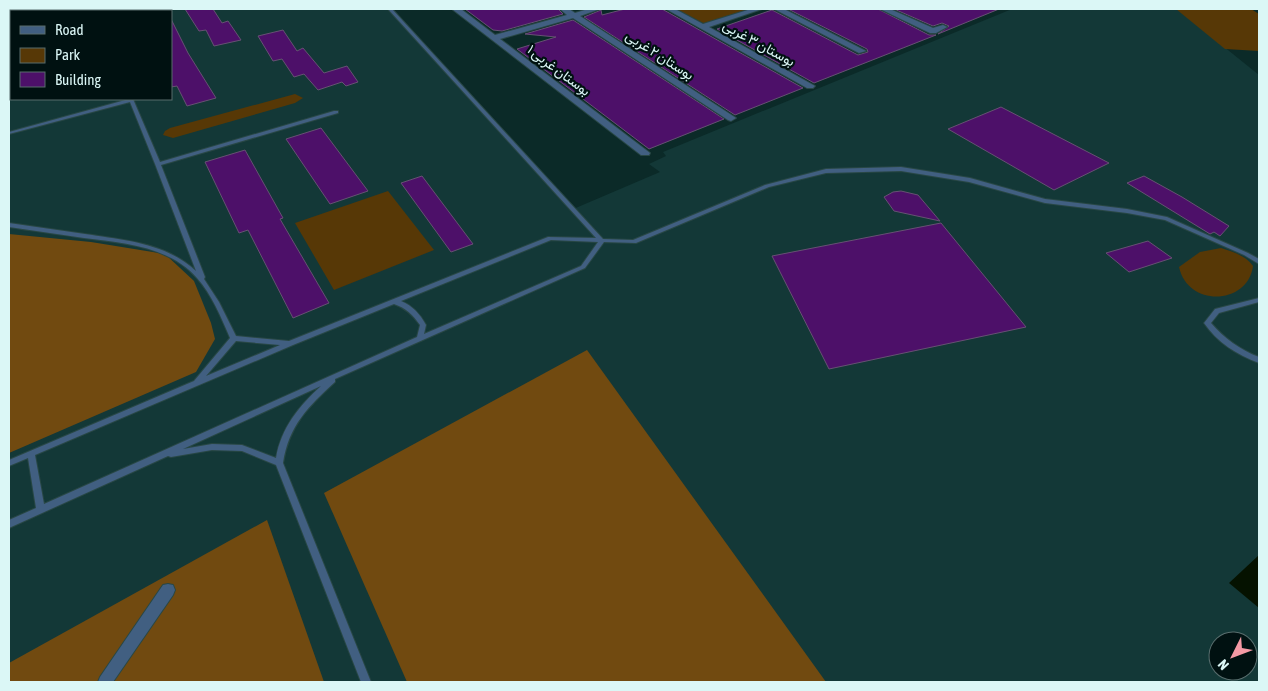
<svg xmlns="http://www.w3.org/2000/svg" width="1268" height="691" viewBox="0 0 1268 691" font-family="'Asap Condensed',Vazirmatn,sans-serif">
<rect width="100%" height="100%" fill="#0b2a28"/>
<!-- built -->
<path fill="#133837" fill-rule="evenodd" d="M9 9H389L571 210 660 172 649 164 666 156 663 152 1012 9H1177L1259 75V682H9ZM11 11H171V99H11ZM1218 641H1248V671H1218Z"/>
<!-- green -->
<g fill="#573806">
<polygon points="676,9 754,9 708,24 703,23"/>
<polygon points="1176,9 1251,9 1259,14 1259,51 1225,49"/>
<polygon points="295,94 303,98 295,103 173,138 163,135 165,131 170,128"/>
<polygon points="388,191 434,250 334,290 295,223"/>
<path d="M1221 248C1233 252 1245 255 1253 266 1248 305 1188 308 1179 267L1200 252Z"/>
</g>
<!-- forest -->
<g fill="#714a10">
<polygon points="9,234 91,242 165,254 194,281 211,323 215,339 196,372 9,453"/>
<polygon points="587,350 826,682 407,682 324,493"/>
<polygon points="267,520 324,682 9,682 9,663"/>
</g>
<!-- water -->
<polygon fill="#051200" points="1259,555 1259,608 1229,583"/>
<!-- building -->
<g fill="#4d1069" stroke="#665173">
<polygon points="185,9 213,9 222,23 228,21 241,40 214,46 206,30 199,31"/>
<polygon points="465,9 558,9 563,14 502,31 493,30"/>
<polygon points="625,9 662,9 803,88 735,115 584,17 601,10 602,15"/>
<polygon points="788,9 878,9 929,35 936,35 814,83 717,29 772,10 858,55 868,52 867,49"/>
<polygon points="894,9 999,9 938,34 949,26 942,23 933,26"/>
<polygon points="171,19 188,53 216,98 187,106 177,86 171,87"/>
<polygon points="573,20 724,119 649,149 517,49 556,37 525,34"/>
<polygon points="283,30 297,51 303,48 324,73 347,66 358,82 346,86 342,82 318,90 304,74 294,77 282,59 273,61 258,36"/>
<polygon points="1001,107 1109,163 1054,190 948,129"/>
<polygon points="321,128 368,191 330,204 286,139"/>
<polygon points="245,150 283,218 280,219 329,303 293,318 248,230 239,233 205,162"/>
<polygon points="422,176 473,244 451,252 401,183"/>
<polygon points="1144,176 1182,197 1229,226 1220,236 1214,232 1210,234 1127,183"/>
<polygon points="893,192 901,191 918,195 940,221 894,211 884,197"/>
<polygon points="941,223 1026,327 829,369 772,256"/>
<polygon points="1148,241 1172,258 1129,272 1106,253"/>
</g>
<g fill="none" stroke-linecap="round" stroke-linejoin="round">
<!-- service casing -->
<g stroke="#284745" stroke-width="2">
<g id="service">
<polygon points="22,9 29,9 21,11 14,11"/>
<polygon points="106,9 113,9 105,11 98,11"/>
<path d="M388 9H392L603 239 633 240 765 185 826 169 901 167 970 178 1045 199 1127 209 1167 217 1248 253 1259 259V264L1244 255 1165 220 1127 213 1045 203 969 182 901 171 826 173 769 187 636 243 604 242 585 268 335 379V382C308 407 289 425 283 463L371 682H361L276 465 242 451 212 450 171 457 168 456 9 528V520L36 508 28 458 9 466V460L194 381 230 338C221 317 212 295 197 278 169 246 123 243 84 238 59 234 34 231 9 227V223C34 227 60 230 85 234 124 240 166 243 196 271L155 164 130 102 9 134V132L129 99H133L160 162 334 111H338V113L161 165 205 277 204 279 219 302 236 336 289 341 548 237 596 238ZM551 240 598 242 581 266 424 334 426 325C420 314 413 306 401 301ZM394 304C406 308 413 315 420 325L417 337 44 504 35 455 293 345ZM236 341 280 345 206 376ZM321 386C299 406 281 428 276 458L242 445 212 444 183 449Z"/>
<polygon points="11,30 11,32 9,33 9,31"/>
<path d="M1259 298V302L1219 313 1211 323C1224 338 1240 350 1259 357V363C1237 355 1217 342 1204 323L1215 309Z"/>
</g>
</g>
<!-- pedestrian casing -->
<g stroke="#284745" stroke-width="2">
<polygon id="pedestrian" points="168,584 173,585 175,590 173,595 113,682 98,682 100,677 163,585"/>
</g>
<!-- minor casing -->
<g stroke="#284745" stroke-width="2">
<g id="minor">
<polygon points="452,9 461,9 495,35 567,15 560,9 569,9 575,13 588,9 600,9 580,16 736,118 731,121 728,120 573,18 500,39 650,153 649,155 641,155"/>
<polygon points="666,9 675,9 703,24 751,9 762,9 709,27 815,86 813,88 807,88"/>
<polygon points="774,9 784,9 866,51 859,53"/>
<polygon points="880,9 890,9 933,28 943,25 947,27 936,33 930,33"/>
</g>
</g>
<!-- service -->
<use href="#service" fill="#415f81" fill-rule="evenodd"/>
<!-- pedestrian -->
<use href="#pedestrian" fill="#415f81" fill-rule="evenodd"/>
<!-- minor -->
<use href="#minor" fill="#415f81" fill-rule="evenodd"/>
</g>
<g text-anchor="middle" stroke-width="4.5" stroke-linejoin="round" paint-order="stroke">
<!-- far-street labels -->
<g font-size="14" fill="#dbf7f6" stroke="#011">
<text transform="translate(759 43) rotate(29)" y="5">بوستان ۳ غربی</text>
<text transform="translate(660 55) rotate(33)" y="5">بوستان ۲ غربی</text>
<text transform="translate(559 70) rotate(37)" y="5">بوستان غربی ۱</text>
</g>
</g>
<!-- border -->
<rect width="1268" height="691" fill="none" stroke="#dbf7f6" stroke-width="20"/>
<!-- legend -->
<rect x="10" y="10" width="162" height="90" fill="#001111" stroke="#586d6d"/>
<rect x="20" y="26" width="25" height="8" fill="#415f81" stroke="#586d6d"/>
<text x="55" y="35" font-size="15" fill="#dbf7f6">Road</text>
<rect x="20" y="48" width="25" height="15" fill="#573806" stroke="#586d6d"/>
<text x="55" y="60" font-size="15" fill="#dbf7f6">Park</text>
<rect x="20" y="72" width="25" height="15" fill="#4d1069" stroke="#586d6d"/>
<text x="55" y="85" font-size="15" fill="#dbf7f6">Building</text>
<!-- north arrow -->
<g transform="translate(1233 656) rotate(228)"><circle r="24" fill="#001111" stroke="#586d6d"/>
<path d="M0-4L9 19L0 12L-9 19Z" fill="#f49aa5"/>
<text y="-8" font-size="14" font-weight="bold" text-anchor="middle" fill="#dbf7f6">N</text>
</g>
</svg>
